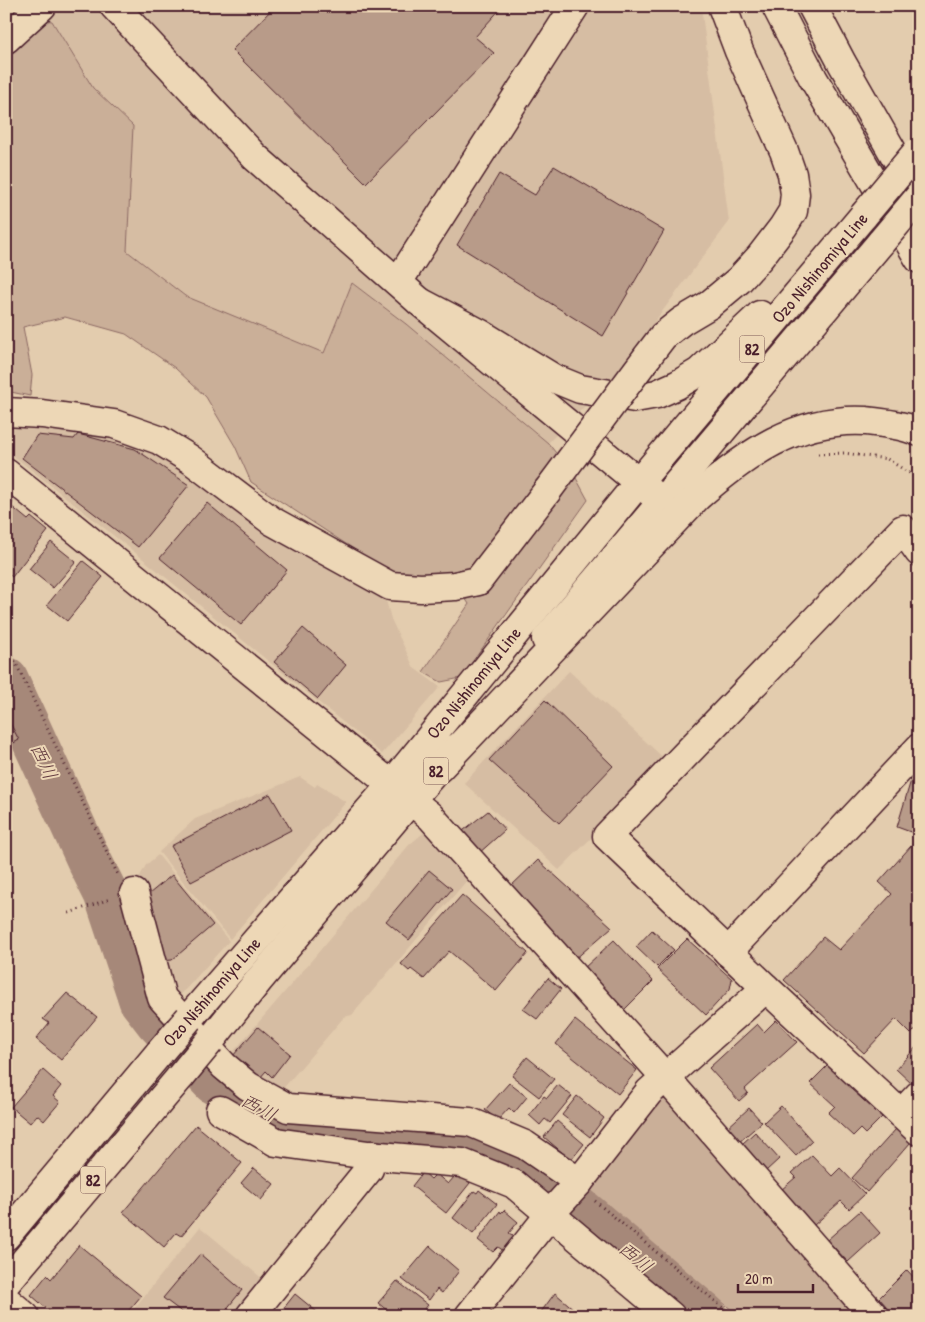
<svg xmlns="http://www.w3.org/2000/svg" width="925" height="1322" viewBox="0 0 925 1322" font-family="'Patrick Hand','Klee One',sans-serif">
<rect width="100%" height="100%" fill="#e3ccae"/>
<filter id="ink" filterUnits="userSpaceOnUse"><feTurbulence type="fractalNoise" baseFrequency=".02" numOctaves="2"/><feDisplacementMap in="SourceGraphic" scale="10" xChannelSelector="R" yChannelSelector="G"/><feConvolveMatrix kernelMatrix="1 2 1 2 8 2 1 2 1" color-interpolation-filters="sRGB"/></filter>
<g filter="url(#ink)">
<!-- built -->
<g fill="#d6bda3">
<polygon points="6,6 701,6 729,222 611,380 548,443 406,324 352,283 324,353 185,296 127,251 133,126 93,88 52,21 9,16 6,14"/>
<polygon points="6,422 128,440 199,478 273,528 386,600 391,619 414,668 440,687 382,754 137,554 6,450"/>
<polygon points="569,671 668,762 559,870 464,783"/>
<polygon points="300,777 315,787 317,784 346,802 230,939 159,852 195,819"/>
<polygon points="427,830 468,879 352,1015 344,1017 281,1091 227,1059 289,987 409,845"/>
<polygon points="158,855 229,941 175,1001 146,890 139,878 146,865"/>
<polygon points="200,1227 264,1280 235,1316 128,1316"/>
</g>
<!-- green -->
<g fill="#caaf98" stroke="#8a6762">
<polygon points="6,14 9,16 52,21 93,88 133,126 127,251 185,296 324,353 352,283 406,324 548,443 576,478 588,500 461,678 441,682 423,672 469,604 450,576 395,576 251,482 235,446 206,397 175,368 126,334 65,317 23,327 32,375 30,396 6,391"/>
<polygon points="667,1099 858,1316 739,1316 588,1190 656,1101"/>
</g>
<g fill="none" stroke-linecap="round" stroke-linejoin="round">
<!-- river -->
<polyline stroke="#a68879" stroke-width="45" points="6,679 88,858 106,894 141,1000 158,1022 214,1082 270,1116 292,1123 418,1133 468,1141 533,1170 705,1316"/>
</g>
<!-- building -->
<g fill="#b89b89" stroke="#4a1f2b">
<polygon points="275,6 503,6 475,37 494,53 366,183 232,50"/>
<polygon points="554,166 664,231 603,336 457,245 499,174 535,195"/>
<polygon points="78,434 135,449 189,485 138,547 22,458 37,435 74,439"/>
<polygon points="6,496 13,502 11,506 28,520 31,517 48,531 12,577 6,572"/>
<polygon points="207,503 287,570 241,625 160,558"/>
<polygon points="51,542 76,562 53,588 29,569"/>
<polygon points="83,561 103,577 67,621 47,605"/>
<polygon points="303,628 346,665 318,699 274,662"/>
<polygon points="545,700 613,766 559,823 489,760"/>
<polygon points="9,721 19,740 6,747 6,722"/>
<polygon points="914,770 919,772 919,826 916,834 897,827"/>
<polygon points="270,794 291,830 191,882 171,846"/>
<polygon points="488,811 505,830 478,854 459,834"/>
<polygon points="919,837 919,1026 911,1034 896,1019 864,1053 784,980 823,937 839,950 892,894 879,882"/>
<polygon points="538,860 612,927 574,960 508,889"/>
<polygon points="429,870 452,889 409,940 386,921"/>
<polygon points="172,875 213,925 172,960 161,961 149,894"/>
<polygon points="462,895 528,953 496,991 449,951 424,979 411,969 409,971 401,964"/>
<polygon points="652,930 674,950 657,967 636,947"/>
<polygon points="687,939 732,979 730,989 706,1015 657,969"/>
<polygon points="614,940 653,981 622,1012 583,969"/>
<polygon points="548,978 561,989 537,1019 523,1009"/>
<polygon points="67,993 97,1017 61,1060 36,1039 49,1023 43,1019"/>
<polygon points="575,1020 637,1070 618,1094 556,1044"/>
<polygon points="776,1020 797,1042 745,1089 748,1093 739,1101 709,1068 757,1024 764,1032"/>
<polygon points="258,1027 290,1054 272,1077 266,1071 259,1079 232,1057"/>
<polygon points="919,1044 919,1076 912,1084 896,1069"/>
<polygon points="527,1057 554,1079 539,1097 512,1076"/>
<polygon points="829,1064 853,1087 851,1089 882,1117 865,1134 860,1129 853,1136 828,1113 835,1106 810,1083"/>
<polygon points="43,1070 61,1086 53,1096 60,1102 44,1121 37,1115 30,1123 11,1107"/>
<polygon points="509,1083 527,1097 514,1113 509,1108 498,1120 485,1110"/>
<polygon points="558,1085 572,1096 550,1123 545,1119 540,1125 529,1115 544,1096 547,1098"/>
<polygon points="577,1096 604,1118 590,1137 562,1115"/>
<polygon points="781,1106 812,1141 796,1156 764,1122"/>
<polygon points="749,1108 762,1122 738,1143 726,1129"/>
<polygon points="557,1121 584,1144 571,1160 544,1137"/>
<polygon points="196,1125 242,1163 181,1236 176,1233 164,1247 123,1212"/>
<polygon points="896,1129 911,1142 867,1192 852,1178"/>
<polygon points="755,1132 779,1159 766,1171 742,1144"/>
<polygon points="812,1155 832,1176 840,1168 865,1194 849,1209 841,1201 813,1226 781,1190 796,1177 792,1173"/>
<polygon points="254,1168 274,1184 261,1200 241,1183"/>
<polygon points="423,1172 431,1179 436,1174 448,1184 455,1176 461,1179 463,1177 470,1183 446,1213 412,1186"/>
<polygon points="479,1190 497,1204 473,1234 453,1218 474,1191 477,1193"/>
<polygon points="504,1210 518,1222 509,1233 515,1237 504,1251 498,1247 493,1252 478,1240 500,1211 501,1213"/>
<polygon points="860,1211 880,1233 848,1262 827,1240"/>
<polygon points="79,1245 141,1296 124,1316 55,1316 31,1295 47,1275 51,1279"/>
<polygon points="430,1246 459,1271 442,1293 437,1289 429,1300 402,1279"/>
<polygon points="200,1254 242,1290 221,1316 187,1316 163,1298"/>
<polygon points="907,1270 919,1283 919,1316 895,1316 879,1298"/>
<polygon points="397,1281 428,1305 419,1316 394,1316 378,1303"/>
<polygon points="555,1293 582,1316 538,1316"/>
<polygon points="295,1294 322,1316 282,1316 279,1314"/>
</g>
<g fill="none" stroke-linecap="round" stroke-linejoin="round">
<!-- minor casing -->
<g stroke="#4a1f2b" stroke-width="31">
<g id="minor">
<polyline points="114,6 255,157 420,302 661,501"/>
<polyline points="6,39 42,6"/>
<polyline points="398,282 575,6"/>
<polyline points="647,357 663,336 682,321 709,305 739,280 760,257 783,227 793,211 795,194 792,174 784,151 739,51 722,6"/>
<polyline points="6,412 42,414 114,424 159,440 190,459 272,521 390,586 421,588 455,586 478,581 548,490"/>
<polyline points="6,473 430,816 666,1078 874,1316"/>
<polyline points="919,552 903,529 607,836 766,988 919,1131"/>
<polyline points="134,893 162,998 224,1066 248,1086 288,1108 470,1122 525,1145 579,1182"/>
<polyline points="728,952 919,748"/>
<polyline points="220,1110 276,1142 368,1155 462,1163 514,1184 671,1316"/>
<polyline points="901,1114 919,1095"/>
<polyline points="6,1300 25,1316"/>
<polyline points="250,1316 369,1169 373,1155"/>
<polyline points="469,1316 551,1213 579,1182 649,1092 766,988"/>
</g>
</g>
<!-- major casing -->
<g stroke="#4a1f2b" stroke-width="31">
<g id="major">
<polyline points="420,302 481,334 553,378 580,389 635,398 657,394 677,385 699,372 760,315"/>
<polyline points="546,639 882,241"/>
<polyline points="189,1018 392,784 639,482 864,215"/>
<polyline points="210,1041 259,980 454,749"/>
<polyline points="6,1236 160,1052"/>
<polyline points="6,1283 181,1076"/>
</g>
</g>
<!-- highway casing -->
<g stroke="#4a1f2b" stroke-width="31">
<g id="highway">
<polyline points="776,6 813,78 919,259"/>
<polyline points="812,6 842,63 919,198"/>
<path d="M439 768 697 497C746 454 797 417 866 421 884 423 903 425 919 432"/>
</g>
</g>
<!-- path -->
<g stroke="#4a1f2b" stroke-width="3" stroke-dasharray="1 4" stroke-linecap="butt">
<polyline points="818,454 844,453 887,459 919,479"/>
<polyline points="6,643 118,875"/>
<polyline points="69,913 110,899"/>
<polyline points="595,1201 733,1316"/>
</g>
<!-- minor -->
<use href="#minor" stroke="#edd7b6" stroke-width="28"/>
<!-- major -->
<use href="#major" stroke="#edd7b6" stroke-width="28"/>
<!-- highway -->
<use href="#highway" stroke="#edd7b6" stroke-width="28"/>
<!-- minor-bridge casing -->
<g stroke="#4a1f2b" stroke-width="31" stroke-linecap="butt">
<polyline id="minor-bridge" points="548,490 647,357"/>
</g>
<!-- major-bridge casing -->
<g stroke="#4a1f2b" stroke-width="31" stroke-linecap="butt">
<g id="major-bridge">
<polyline points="864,215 916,153"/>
<polyline points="882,241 919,197"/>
<polyline points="160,1052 189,1018"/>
<polyline points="181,1076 210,1041"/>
</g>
</g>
<!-- minor-bridge -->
<use href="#minor-bridge" stroke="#edd7b6" stroke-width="28"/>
<!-- major-bridge -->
<use href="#major-bridge" stroke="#edd7b6" stroke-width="28"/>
</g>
</g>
<g text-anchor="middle" stroke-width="4" stroke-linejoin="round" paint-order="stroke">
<!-- shield labels -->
<g fill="#edd7b6" stroke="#7b5655" stroke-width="1">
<rect x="739.5" y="335.5" width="25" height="27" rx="4"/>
<rect x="423.5" y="757.5" width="25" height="27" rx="4"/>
<rect x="80.5" y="1166.5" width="25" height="27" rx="4"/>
</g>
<g font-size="16" font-weight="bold" fill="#4a1f2b">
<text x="752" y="355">82</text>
<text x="436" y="777">82</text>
<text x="93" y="1186">82</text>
</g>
<!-- street labels -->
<g font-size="18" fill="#4a1f2b" stroke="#edd7b6">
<text transform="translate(820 268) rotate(-50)" y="6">Ozo Nishinomiya Line</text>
<text transform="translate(474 683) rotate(-51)" y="6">Ozo Nishinomiya Line</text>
<text transform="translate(212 992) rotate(-49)" y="6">Ozo Nishinomiya Line</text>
</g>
<!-- water labels -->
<g font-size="19" font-style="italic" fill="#61393e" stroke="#edd7b6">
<text transform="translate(44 761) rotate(65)" y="7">西川</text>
<text transform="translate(259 1107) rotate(28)" y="7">西川</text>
<text transform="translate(636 1257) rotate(40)" y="7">西川</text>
</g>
</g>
<!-- margin -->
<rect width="925" height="1322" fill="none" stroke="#edd7b6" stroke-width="25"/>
<rect x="12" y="12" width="900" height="1297" fill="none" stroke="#4a1f2b" stroke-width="2" filter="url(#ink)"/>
<!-- scale -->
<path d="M738 1284v8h75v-8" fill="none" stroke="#4a1f2b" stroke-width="2.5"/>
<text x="745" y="1284" font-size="15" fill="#4a1f2b" stroke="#edd7b6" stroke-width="4" paint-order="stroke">20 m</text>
</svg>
